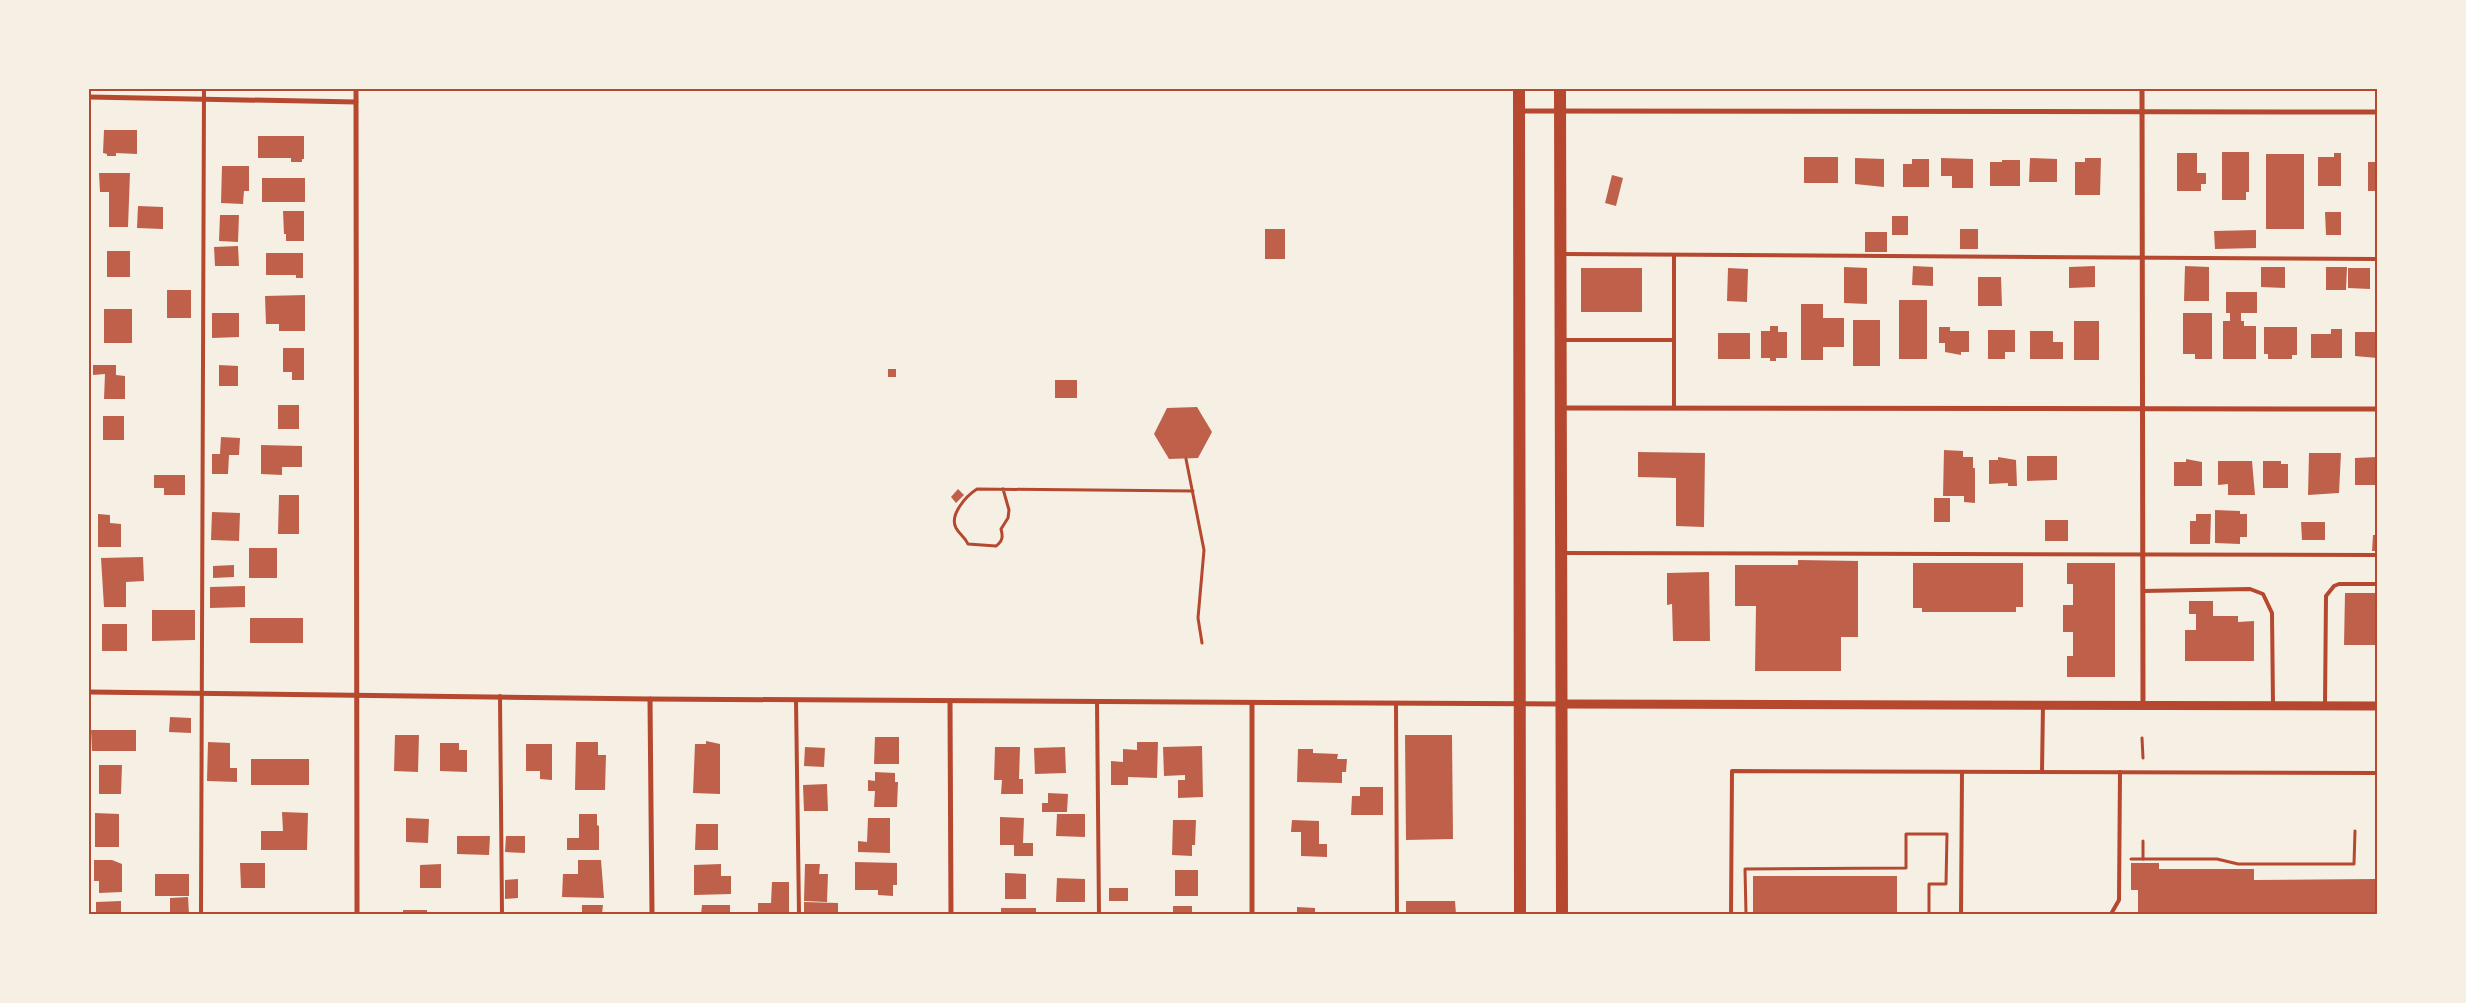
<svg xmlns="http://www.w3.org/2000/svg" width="2466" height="1003" viewBox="0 0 2466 1003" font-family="'Public Sans',sans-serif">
<rect width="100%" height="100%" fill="#f6efe4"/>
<!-- building -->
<g fill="#bf614a">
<polygon points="104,130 137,130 137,154 116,153 116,156 107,156 107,154 103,153"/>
<polygon points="258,136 304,136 304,159 302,159 302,162 291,162 291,158 258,158"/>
<polygon points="2222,152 2249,152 2249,192 2246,192 2246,200 2222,200"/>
<polygon points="2177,153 2197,153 2197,173 2206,173 2206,184 2201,184 2201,191 2177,191"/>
<polygon points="2334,153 2341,153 2341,186 2318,186 2318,157 2334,157"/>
<rect x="2266" y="154" width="38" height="75"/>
<rect x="1804" y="157" width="34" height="26"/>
<polygon points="1855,158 1884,159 1884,187 1855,184"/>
<polygon points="1941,158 1973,159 1973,188 1952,188 1952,176 1941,176"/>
<polygon points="2030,158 2057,159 2057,182 2029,182"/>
<polygon points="2085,158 2101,158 2100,195 2075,195 2075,162 2085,162"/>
<polygon points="1912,159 1929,159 1929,187 1903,187 1903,164 1912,164"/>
<polygon points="2002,160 2020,160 2020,186 1990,186 1990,162 2002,162"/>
<rect x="2368" y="162" width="9" height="29"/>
<polygon points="222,166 249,166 249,191 244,191 243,204 221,203"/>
<polygon points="99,173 130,173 128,227 109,227 109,192 100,192"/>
<polygon points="1612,175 1623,178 1616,206 1605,203"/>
<rect x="262" y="178" width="43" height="24"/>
<polygon points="138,206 163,207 163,229 137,228"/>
<polygon points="283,211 304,211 304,241 286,241 286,234 284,234"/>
<polygon points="2325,212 2341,212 2341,235 2326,235"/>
<polygon points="220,215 239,215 238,242 219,241"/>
<rect x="1892" y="216" width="16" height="19"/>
<rect x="1265" y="229" width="20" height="30"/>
<rect x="1960" y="229" width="18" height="20"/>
<polygon points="2256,230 2256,248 2215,249 2214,231"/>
<rect x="1865" y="232" width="22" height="20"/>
<polygon points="238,246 239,266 215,266 214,247"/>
<rect x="107" y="251" width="23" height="26"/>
<polygon points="266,253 303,253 303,278 296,278 296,275 266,275"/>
<polygon points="1913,266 1933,267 1933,286 1912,285"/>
<polygon points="2095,266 2095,287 2069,288 2069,267"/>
<polygon points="2185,266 2209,267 2209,301 2184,301"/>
<polygon points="1844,267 1867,268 1867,304 1844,303"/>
<polygon points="2261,267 2285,267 2285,288 2261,287"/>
<polygon points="2326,267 2347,267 2346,290 2326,290"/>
<rect x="1581" y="268" width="61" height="44"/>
<polygon points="1728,268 1748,269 1747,302 1727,301"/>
<polygon points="2348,268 2370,268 2370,289 2348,288"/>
<polygon points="1978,277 2001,277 2002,306 1978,306"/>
<rect x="167" y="290" width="24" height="28"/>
<polygon points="2226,292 2257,292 2257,313 2241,313 2241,321 2244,321 2244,326 2256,326 2256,359 2223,359 2223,321 2230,321 2230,313 2226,313"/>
<polygon points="305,295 305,331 279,331 279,324 266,324 265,296"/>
<rect x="1899" y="300" width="28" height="59"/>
<polygon points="1801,304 1823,304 1823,318 1844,318 1844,347 1823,347 1823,360 1801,360"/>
<rect x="104" y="309" width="28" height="34"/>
<polygon points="212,313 239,313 239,337 212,338"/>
<polygon points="2183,313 2212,313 2212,359 2195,359 2195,354 2183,354"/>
<rect x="1853" y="320" width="27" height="46"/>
<rect x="2074" y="321" width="25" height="39"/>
<polygon points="1770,326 1778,326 1778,332 1787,332 1787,358 1776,358 1776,361 1770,361 1770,358 1761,358 1761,331 1770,331"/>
<polygon points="1939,327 1950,327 1950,331 1969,331 1969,352 1961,352 1961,355 1945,352 1945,343 1939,343"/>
<polygon points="2264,327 2297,327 2297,355 2292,355 2292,359 2268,359 2268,354 2264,354"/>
<polygon points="2331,329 2342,329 2342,358 2311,358 2311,334 2331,334"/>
<polygon points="1988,330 2015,330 2015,352 2005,352 2005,359 1988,359"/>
<polygon points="2030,331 2053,331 2053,342 2063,342 2063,359 2030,359"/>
<polygon points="2355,332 2377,332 2377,358 2355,356"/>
<rect x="1718" y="333" width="32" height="26"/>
<polygon points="283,348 304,348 304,380 292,380 292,372 283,372"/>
<polygon points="93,365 116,365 116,375 125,376 125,399 104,399 105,374 93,375"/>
<polygon points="219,365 238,366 238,386 219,386"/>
<rect x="888" y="369" width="8" height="8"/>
<rect x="1055" y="380" width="22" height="18"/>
<rect x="278" y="405" width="21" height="24"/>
<polygon points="1197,407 1212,432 1198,458 1169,459 1154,434 1167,408"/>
<rect x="103" y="416" width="21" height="24"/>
<polygon points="221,437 240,438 239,455 229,455 228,474 212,474 212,454 220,454"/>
<polygon points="261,445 302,446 302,467 282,467 282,475 261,474"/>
<polygon points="1944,450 1963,451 1963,457 1973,457 1973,468 1975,468 1975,503 1964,502 1964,496 1943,496"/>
<polygon points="1638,452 1705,453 1704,527 1676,526 1676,478 1638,477"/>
<polygon points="2309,453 2341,453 2339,493 2308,495"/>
<polygon points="2027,456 2057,456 2057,480 2027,481"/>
<polygon points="1998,457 2016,460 2017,486 2008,486 2008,483 1989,484 1989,460 1998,460"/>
<polygon points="2377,457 2377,485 2355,485 2355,458"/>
<polygon points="2186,459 2202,462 2202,486 2174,486 2174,462 2186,462"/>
<polygon points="2218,461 2252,461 2255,495 2228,495 2228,484 2218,485"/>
<polygon points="2263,461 2281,461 2281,464 2288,464 2288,488 2263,488"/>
<polygon points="154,475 185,475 185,495 164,495 164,488 154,488"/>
<polygon points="958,489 964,495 956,503 951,497"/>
<polygon points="279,495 299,495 299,534 278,534"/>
<rect x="1934" y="498" width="16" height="24"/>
<polygon points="2215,510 2240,511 2240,514 2247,514 2247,537 2240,537 2240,544 2215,543"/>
<polygon points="212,512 240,513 239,541 211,540"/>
<polygon points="98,514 110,515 110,523 121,524 121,547 98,547"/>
<polygon points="2196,514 2211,514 2210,544 2190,544 2190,521 2196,521"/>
<rect x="2045" y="520" width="23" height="21"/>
<polygon points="2301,522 2325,522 2325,540 2302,540"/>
<polygon points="2373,535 2377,535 2377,551 2372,551"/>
<rect x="249" y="548" width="28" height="30"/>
<polygon points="143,557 144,581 126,582 126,607 104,607 101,558"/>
<polygon points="1798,560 1858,561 1858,637 1841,637 1841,671 1755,671 1756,606 1735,606 1735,565 1798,565"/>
<polygon points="1913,563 2023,563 2023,607 2016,607 2016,612 1922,612 1922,608 1913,608"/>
<polygon points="2067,563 2115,563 2115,677 2067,677 2067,656 2073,656 2073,632 2063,632 2063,605 2073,605 2073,584 2067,584"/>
<polygon points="234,565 234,577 213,578 213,566"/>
<polygon points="1709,572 1710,641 1673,641 1672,604 1667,605 1667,573"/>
<polygon points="245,586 245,607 210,608 210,587"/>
<polygon points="2345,593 2377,593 2377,645 2344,645"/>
<polygon points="2189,601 2213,601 2213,616 2238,616 2238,622 2254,621 2254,661 2185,661 2185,630 2196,630 2196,614 2189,614"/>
<polygon points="152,610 195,610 195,640 152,641"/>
<rect x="250" y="618" width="53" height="25"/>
<rect x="102" y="624" width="25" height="27"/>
<polygon points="170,717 191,718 191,733 169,732"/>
<polygon points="91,730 136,730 136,751 92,751"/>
<polygon points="395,735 419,735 418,772 394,771"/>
<polygon points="1405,735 1452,735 1453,839 1406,840"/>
<polygon points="875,737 899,737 899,764 874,764"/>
<polygon points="706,741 720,744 720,794 693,793 695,744 706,744"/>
<polygon points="208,742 230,743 230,768 237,768 237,782 207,781"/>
<polygon points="576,742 598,742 598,755 606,755 605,790 575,790"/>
<polygon points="1137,742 1158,742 1157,778 1128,777 1128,785 1111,785 1111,761 1123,762 1123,749 1137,750"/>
<polygon points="440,743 459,743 459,750 467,750 467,772 440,771"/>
<polygon points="526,744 552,744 552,780 540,779 540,771 526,771"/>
<polygon points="1202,746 1203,797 1178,798 1178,780 1185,780 1185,775 1164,776 1163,747"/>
<polygon points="805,747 825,748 824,767 804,766"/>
<polygon points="995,747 1020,747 1019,779 1023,779 1023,794 1001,794 1002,780 994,780"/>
<polygon points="1065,747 1066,773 1035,774 1034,748"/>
<polygon points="1298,749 1313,749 1313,753 1338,754 1337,759 1347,759 1346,772 1342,772 1342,783 1297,782"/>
<rect x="251" y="759" width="58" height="26"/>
<polygon points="99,765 122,765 121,794 99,794"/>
<polygon points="875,772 895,773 895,782 898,782 897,807 874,807 875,791 868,791 868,780 875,781"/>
<polygon points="827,784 828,811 804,811 803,785"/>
<polygon points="1360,787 1383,787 1383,815 1351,815 1352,796 1360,796"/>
<polygon points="1048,793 1068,794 1067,812 1042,812 1042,803 1048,803"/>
<polygon points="282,812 308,813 307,850 261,850 261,831 283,831"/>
<polygon points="95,813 119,814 119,847 95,847"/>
<polygon points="579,814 597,814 597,825 599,826 599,850 567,850 567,838 579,838"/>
<polygon points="1057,814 1085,814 1085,837 1056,836"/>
<polygon points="1000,817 1024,818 1023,843 1033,843 1033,856 1014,856 1014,845 1000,845"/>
<polygon points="406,818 429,819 428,843 406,842"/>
<polygon points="868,818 890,818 890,853 858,852 858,841 867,842"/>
<polygon points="1173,820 1196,820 1195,845 1192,845 1192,856 1172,855"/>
<polygon points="1292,820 1319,821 1319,844 1327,844 1327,857 1301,856 1301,832 1291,832"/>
<polygon points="696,824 718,824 718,850 695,850"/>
<polygon points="457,836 490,836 489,855 457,854"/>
<polygon points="506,836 525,836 525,853 505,852"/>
<polygon points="94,860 112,860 122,864 122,892 99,893 99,881 94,881"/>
<polygon points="578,860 601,860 604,898 562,897 563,874 578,874"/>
<polygon points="855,862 897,863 897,885 893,885 893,896 878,895 878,890 855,890"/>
<polygon points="240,863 265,863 265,888 241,888"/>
<polygon points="2131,863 2159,863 2159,869 2254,869 2254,880 2377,879 2377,914 2138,914 2138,890 2131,890"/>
<polygon points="441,864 441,888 420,888 420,865"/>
<polygon points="721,864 721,876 731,876 731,894 694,895 694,865"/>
<polygon points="805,864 820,864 819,874 828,874 827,902 804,901"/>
<rect x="1175" y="870" width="23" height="26"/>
<polygon points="1005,873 1026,874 1026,899 1005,899"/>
<rect x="155" y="874" width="34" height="22"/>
<rect x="1753" y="876" width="144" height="38"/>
<polygon points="1057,878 1085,879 1085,902 1056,902"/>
<polygon points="518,879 518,898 505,899 505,880"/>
<polygon points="772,882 789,882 789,914 758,914 758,903 771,903"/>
<rect x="1109" y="888" width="19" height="13"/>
<polygon points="188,897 189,914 170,914 170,898"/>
<polygon points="121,901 121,914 96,914 96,902"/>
<polygon points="1406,901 1455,901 1456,914 1406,914"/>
<polygon points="804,902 838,903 838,914 804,914"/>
<polygon points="582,905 603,905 602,914 582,914"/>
<polygon points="702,905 730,905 730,914 701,914"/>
<rect x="1173" y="906" width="19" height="8"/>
<polygon points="1297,907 1315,908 1315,914 1297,914"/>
<rect x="1001" y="908" width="35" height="6"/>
<rect x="403" y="910" width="24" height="4"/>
</g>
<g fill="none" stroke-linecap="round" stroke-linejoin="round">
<!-- path -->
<g stroke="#b5482f" stroke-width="3">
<polyline points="1186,459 1204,550 1198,618 1202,643"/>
<path d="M1003 489 1009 510 1008 518 1001 529C1003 536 1003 541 996 546L968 544C965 537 960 535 956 528 949 515 966 496 977 489L1193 491"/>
<polyline points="2142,738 2143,758"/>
<polyline points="2131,859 2217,859 2238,864 2354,864 2355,831"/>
<polyline points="2143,859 2143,841"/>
<polyline points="1746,914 1745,869 1906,868 1906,834 1947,834 1946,884 1929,884 1929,914"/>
</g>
<!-- service -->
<g stroke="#b5482f" stroke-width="4">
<polyline points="1562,254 2377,259"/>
<polyline points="1674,255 1674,408"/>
<polyline points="1562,340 1674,340"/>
<polyline points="1562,553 2377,555"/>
<polyline points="2143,591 2250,589 2263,594 2272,613 2273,705"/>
<polyline points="500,696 502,914"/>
<polyline points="796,700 799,914"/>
<polyline points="1097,702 1099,914"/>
<polyline points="1396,703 1397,914"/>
<polyline points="2325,705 2326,596 2334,586 2339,584 2377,584"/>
<polyline points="2042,772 2043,705"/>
<polyline points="201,914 204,89"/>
<polyline points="1731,914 1732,771 2377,773"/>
<polyline points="1961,914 1962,772"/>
<polyline points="2111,914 2119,900 2120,772"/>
</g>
<!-- minor -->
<g stroke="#b5482f" stroke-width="5">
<polyline points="356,89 357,914"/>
<polyline points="2142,89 2143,705"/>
<polyline points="89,97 356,102"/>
<polyline points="1520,111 2377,112"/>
<polyline points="1561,408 2377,409"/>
<polyline points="89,692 650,699 1561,704"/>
<polyline points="650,699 652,914"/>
<polyline points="950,701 951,914"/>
<polyline points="1252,914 1252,703"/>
</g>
<!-- tertiary -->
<polyline stroke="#b5482f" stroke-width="9" points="1561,704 2377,706"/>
<!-- primary -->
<g stroke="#b5482f" stroke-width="12">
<polyline points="1519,89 1520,914"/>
<polyline points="1560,89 1562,914"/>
</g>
</g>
<!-- border -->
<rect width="2466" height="1003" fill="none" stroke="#f6efe4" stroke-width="180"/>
<rect x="90" y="90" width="2286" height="823" fill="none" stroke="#b5482f" stroke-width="2"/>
</svg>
